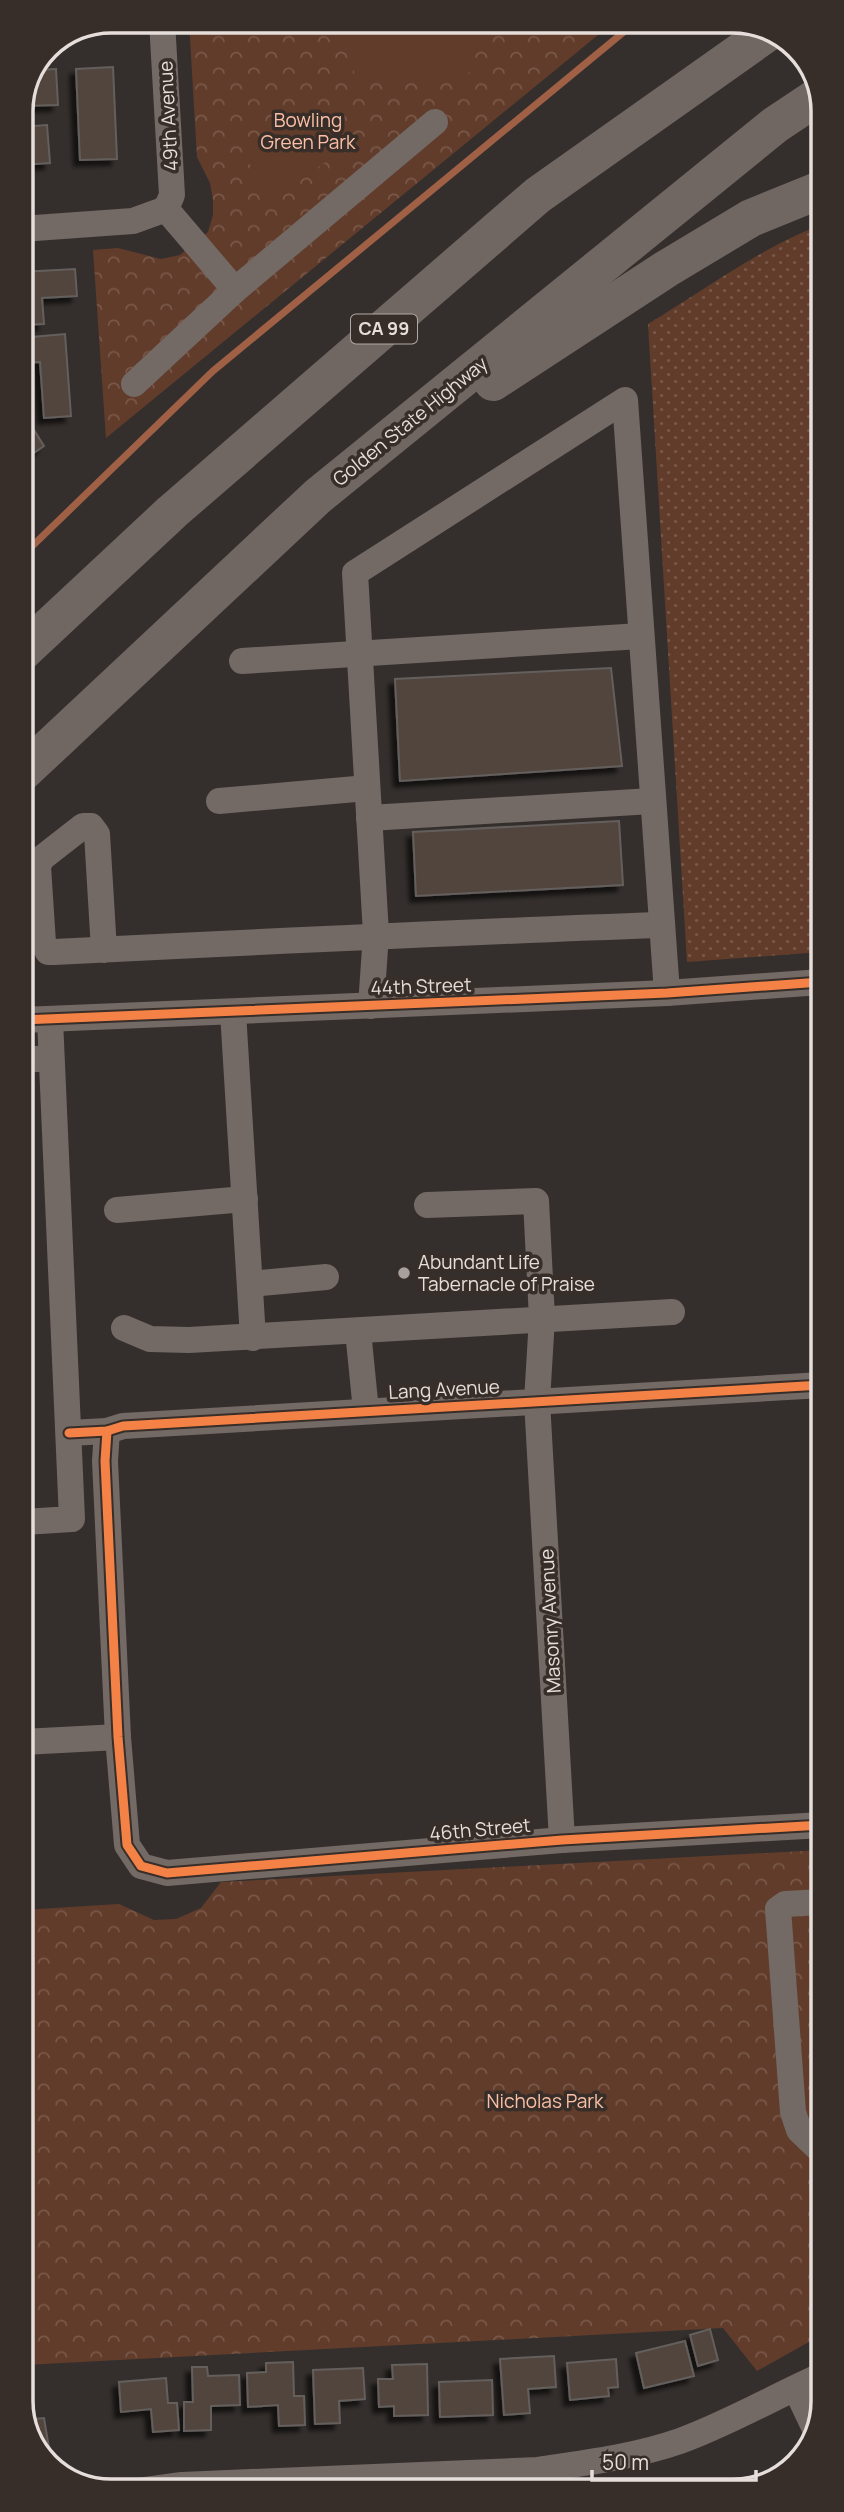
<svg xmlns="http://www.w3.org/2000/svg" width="844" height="2512" viewBox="0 0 844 2512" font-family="Manrope,sans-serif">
<defs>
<pattern id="grass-dots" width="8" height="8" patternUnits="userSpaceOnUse" patternTransform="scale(1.75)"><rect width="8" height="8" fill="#623c2b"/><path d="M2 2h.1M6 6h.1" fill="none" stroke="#785849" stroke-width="1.8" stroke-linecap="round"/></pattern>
<pattern id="park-crowns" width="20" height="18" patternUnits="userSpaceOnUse" patternTransform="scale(1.75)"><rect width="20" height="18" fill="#623c2b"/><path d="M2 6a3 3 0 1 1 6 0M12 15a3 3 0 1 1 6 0" fill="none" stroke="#785849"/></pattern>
<filter id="shadow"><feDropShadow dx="-6" dy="6" stdDeviation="2" flood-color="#0009"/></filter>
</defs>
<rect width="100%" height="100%" fill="#342f2c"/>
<!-- grass -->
<path fill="url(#grass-dots)" d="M820 225 821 952 687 962 648 324C704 290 759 249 820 225Z"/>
<!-- park -->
<g fill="url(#park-crowns)">
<polygon points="189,21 615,21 106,438 93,250 118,248 161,259 180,255 208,232 213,215 213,200 210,183 197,157"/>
<polygon points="822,1850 823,2334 757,2371 723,2328 24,2365 23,1910 119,1904 154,1920 176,1919 201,1908 221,1882"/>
</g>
<!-- pitch -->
<g fill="#623c2b">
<polygon points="350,21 472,21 476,72 355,83"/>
<polygon points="311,108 344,148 277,198 247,161"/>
</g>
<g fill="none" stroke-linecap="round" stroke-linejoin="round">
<!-- stream -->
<polyline stroke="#9f6045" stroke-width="7" points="22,556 213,371 637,21"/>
</g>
<!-- building -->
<g fill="#51443d" stroke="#645f5d" stroke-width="2" filter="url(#shadow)">
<polygon points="113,67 117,159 80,160 76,69"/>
<polygon points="56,69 58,105 21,106 37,70"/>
<polygon points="47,125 50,163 21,165 21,127"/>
<polygon points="75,269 77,296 42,298 44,324 21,325 21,272"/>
<polygon points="65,334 71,416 44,418 40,362 21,363 21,338"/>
<polygon points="24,414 44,446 22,461 22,415"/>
<polygon points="611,668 622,766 400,781 395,679"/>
<polygon points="619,821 623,885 416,896 413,832"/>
<polygon points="710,2329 718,2360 698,2366 690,2335"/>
<polygon points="685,2341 694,2376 644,2388 636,2353"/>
<polygon points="554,2356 556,2387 528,2389 530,2413 504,2415 500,2359"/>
<polygon points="616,2359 618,2387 608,2388 609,2396 570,2400 567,2363"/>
<polygon points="293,2362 294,2396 304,2396 305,2425 279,2426 278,2405 248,2407 247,2373 266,2372 266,2363"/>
<polygon points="427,2364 428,2415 394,2416 394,2406 379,2407 378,2379 393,2379 392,2365"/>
<polygon points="192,2367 207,2367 208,2376 239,2375 240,2405 211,2406 211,2430 184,2431 184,2402 193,2402"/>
<polygon points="363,2368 365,2399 339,2401 340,2423 315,2424 313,2370"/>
<polygon points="166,2378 168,2403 177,2403 179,2430 153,2432 151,2409 121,2412 119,2382"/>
<polygon points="492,2380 493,2415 440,2417 439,2382"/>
<polygon points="30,2398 34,2419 44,2418 49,2448 40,2450 24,2424 24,2399"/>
</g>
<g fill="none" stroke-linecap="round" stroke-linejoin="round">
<!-- minor -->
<g stroke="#736965" stroke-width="26">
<polyline points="162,21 172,195 166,209"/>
<polyline points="166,209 235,290"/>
<polyline points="21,229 133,221 166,209"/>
<polyline points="134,384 235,290 435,122"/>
<polyline points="242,661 641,636"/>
<polyline points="219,801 367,788"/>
<polyline points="369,818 652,801"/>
<path d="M104 950 97 834 91 826H83L42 858 38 866 43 943 48 952H54C256 942 458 932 660 925"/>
<polyline points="371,1006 376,934 355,573 625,400 667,993"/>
<polyline points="233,1012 253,1338"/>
<polyline points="22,1020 667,993 821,982"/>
<polyline points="22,1060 51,1058"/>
<polyline points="427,1205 536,1201 542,1318 537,1401 562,1840"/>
<polyline points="117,1210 245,1199"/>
<polyline points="250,1284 326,1277"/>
<polyline points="124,1328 150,1339 189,1340 672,1312"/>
<polyline points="358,1331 366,1411"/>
<polyline points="107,1431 105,1461 118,1737 127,1845 141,1866 167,1873 562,1840 822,1825"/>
<polyline points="69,1433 107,1431 123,1426 822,1385"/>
<polyline points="23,1522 72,1519 50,1019"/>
<polyline points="23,1742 118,1737"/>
<polyline points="822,1902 785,1904 778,1909 793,2112 799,2130 823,2153"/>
<polyline points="796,2389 814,2427"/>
<path d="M138 2491 182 2485 537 2470C585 2463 634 2457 680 2441 730 2423 775 2396 823 2375"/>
</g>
<!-- highway -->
<g stroke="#706662" stroke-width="38">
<polyline points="493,382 666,269 751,218 820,190"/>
<polyline points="22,652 172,512 538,195 767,33"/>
<polyline points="22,773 318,496 775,125 820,95"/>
</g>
<!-- cycleway casing -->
<g stroke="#382e29" stroke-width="13">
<g id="cycleway">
<polyline points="22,1020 667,993 821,982"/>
<polyline points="107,1431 105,1461 118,1737 127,1845 141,1866 167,1873 562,1840 822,1825"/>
<polyline points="69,1433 107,1431 123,1426 822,1385"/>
</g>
</g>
<!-- cycleway -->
<use href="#cycleway" stroke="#f48246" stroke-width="9"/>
</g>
<!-- markers -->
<circle fill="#a7a19e" stroke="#382e29" stroke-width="2.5" cx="404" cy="1273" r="7"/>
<g text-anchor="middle" stroke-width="7" stroke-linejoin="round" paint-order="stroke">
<!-- shield labels -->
<rect fill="#382e29" stroke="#b1a9a6" stroke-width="2" x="351" y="314.5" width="66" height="29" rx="5"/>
<g font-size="18" font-weight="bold" fill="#e5dedb">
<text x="384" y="335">CA 99</text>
</g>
<!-- street labels -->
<g font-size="19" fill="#e5dedb" stroke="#382e29">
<text transform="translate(168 116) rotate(-93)" y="7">49th Avenue</text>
<text transform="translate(410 421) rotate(-39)" y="7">Golden State Highway</text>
<text transform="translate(421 986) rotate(-2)" y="7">44th Street</text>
<text transform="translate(444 1389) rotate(-3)" y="7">Lang Avenue</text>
<text transform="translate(550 1621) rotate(-93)" y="7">Masonry Avenue</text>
<text transform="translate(480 1829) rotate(-5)" y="7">46th Street</text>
</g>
<!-- park labels -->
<g font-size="19" fill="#fbbfa5" stroke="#382e29">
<text x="308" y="127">Bowling<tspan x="308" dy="22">Green Park</tspan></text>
<text x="545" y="2108">Nicholas Park</text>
</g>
<!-- poi labels -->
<g font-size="19" fill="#e5dedb" stroke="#382e29" text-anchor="start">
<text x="418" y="1269">Abundant Life<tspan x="418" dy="22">Tabernacle of Praise</tspan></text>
</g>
</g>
<!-- crop -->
<path d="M0 0H844V2512H0ZM111 33H733A78 78 0 0 1 811 111V2401A78 78 0 0 1 733 2479H111A78 78 0 0 1 33 2401V111A78 78 0 0 1 111 33Z" fill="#382e29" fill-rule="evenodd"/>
<path fill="none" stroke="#e5dedb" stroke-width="3.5" d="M111 33H733A78 78 0 0 1 811 111V2401A78 78 0 0 1 733 2479H111A78 78 0 0 1 33 2401V111A78 78 0 0 1 111 33Z"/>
<!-- scale -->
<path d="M592 2470v10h164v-10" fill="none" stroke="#e5dedb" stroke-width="3.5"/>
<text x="602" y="2470" font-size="21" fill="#e5dedb" stroke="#382e29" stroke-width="5" paint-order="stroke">50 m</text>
</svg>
